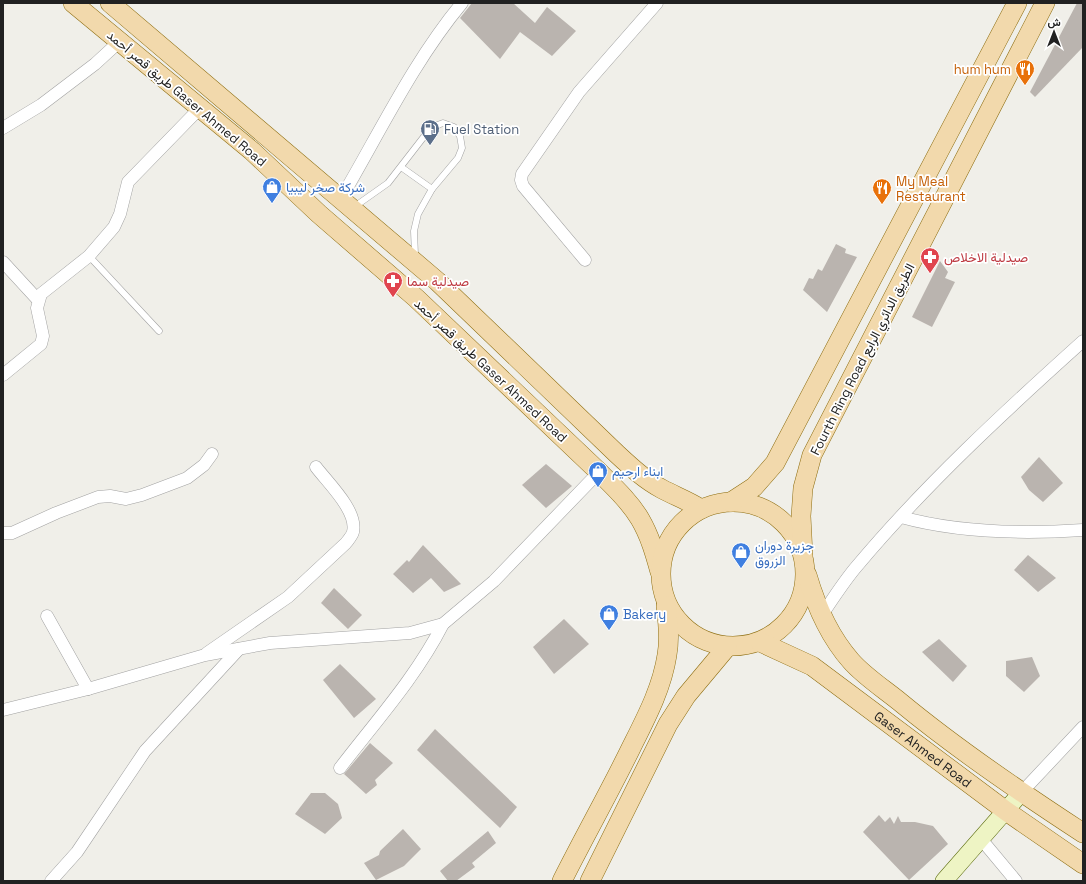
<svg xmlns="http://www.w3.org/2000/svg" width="1086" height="884" viewBox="0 0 1086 884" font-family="'Space Grotesk',Vazirmatn,sans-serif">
<rect width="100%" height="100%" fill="#f0efe9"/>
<!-- building -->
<g fill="#bab4af">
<polygon points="472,3 513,3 535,23 547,7 576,31 552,56 520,32 500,59 460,18"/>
<polygon points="1077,3 1083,3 1083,47 1035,97 1030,92"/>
<polygon points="836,244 846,249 845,253 857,257 827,312 803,290 809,278 813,279 818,269 822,271"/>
<polygon points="940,261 948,272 945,278 955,282 932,327 912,317"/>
<polygon points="1039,457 1063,483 1043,502 1029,490 1021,477"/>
<polygon points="546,464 572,486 546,508 522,485"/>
<polygon points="423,545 461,584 444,592 431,578 413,593 393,574 407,560 409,562"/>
<polygon points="1028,555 1056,578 1038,592 1014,570"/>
<polygon points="334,588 362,615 348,629 321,603"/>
<polygon points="564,619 589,644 554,674 533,647"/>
<polygon points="939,639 967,666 953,682 922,652"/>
<polygon points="1032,657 1040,676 1024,692 1006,676 1006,661"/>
<polygon points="340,664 376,699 354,718 323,680"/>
<polygon points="435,729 517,807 500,828 417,750"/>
<polygon points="370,743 393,763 375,780 377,785 366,794 344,774"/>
<polygon points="311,793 325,793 338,804 342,818 325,834 295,814"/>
<polygon points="879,815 885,822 890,817 894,824 898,816 901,822 915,822 933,826 948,844 909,880 863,832"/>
<polygon points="403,829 421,849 404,866 376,880 364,863 379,855 380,851"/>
<polygon points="488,831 496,843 472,863 475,867 456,881 448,881 440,871"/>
</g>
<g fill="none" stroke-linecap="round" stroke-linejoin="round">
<!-- lane casing -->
<g stroke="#a2a2a2" stroke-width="7">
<g id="lane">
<polyline points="401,167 432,189"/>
<polyline points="354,207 388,183 426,134 435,126 443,123 454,127 460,136 462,148 458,158 432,189 418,214 414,231 415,255"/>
<polyline points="89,256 159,331"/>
</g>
</g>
<!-- street casing -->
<g stroke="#a2a2a2" stroke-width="13">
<g id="street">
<polyline points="3,128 41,105 95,64 120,41"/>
<path d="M340 200C379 134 413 62 462 3"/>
<polyline points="585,260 523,186 521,180 522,174 579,92 657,3"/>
<polyline points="3,262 38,300"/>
<polyline points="3,375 41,344 43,336 37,308 41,294 89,256 114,227 120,214 128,182 200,108"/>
<path d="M901 517C959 533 1023 534 1083 530"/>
<polyline points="3,533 12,533 56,513 98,497 110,496 126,499 142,495 187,478 204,465 212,454"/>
<polyline points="47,616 88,689"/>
<path d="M821 616C833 599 844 581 857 566 925 485 1004 412 1083 341"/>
<path d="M207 653 288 597 346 543C348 540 352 536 353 532 358 511 328 483 316 467"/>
<polyline points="3,710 88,689 205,655 270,643 410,633 443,624 494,581 599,472"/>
<path d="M340 768C376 721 416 677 443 624"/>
<polyline points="1021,793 1083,727"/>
<polyline points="981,839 1016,881"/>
<polyline points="51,881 77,852 145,751 239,649"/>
</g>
</g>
<!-- secondary casing -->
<g stroke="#5e6f12" stroke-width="18">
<polyline id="secondary" points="944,881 1021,793"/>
</g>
<!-- primary casing -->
<g stroke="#8e6e11" stroke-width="20">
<g id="primary">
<path d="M73 3 252 151 319 214 416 298 599 472C614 487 630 502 640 519 650 536 655 554 660 572"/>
<path d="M110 3 437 281 617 454C631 467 645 480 662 489 675 496 689 501 701 509"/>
<circle cx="733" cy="574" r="72"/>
<polyline points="731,502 754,487 775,463 1017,3"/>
<polyline points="803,555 801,516 803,488 812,455 1045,3"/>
<path d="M807 575C816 606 829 636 851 661 864 676 884 689 900 702 958 750 1020 792 1083 833"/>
<path id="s1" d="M760 642 812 666 1006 811 1083 864"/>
<path d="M562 881C584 837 609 793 631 748 646 718 662 688 667 655 670 639 668 622 666 606"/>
<polyline points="590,881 668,724 686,696 727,647"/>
</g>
</g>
<!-- lane -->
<use href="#lane" stroke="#fff" stroke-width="6"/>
<!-- street -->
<use href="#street" stroke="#fff" stroke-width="12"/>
<!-- secondary -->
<use href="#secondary" stroke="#eef4c4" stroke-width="17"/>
<!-- primary -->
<use href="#primary" stroke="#f2d9ac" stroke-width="19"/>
</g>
<!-- icons -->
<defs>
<g id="restaurant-pin" transform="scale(1)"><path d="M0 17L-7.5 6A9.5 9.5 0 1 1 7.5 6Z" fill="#e8710a" stroke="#fff"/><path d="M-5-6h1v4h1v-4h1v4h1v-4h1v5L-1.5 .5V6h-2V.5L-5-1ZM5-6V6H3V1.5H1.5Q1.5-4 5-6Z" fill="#fff"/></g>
<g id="fuel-pin" transform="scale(1)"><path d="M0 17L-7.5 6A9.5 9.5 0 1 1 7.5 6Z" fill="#5c6f8a" stroke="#fff"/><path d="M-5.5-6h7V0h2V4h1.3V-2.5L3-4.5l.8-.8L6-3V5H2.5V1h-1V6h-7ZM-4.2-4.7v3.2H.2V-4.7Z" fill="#fff"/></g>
<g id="shop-pin" transform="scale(1)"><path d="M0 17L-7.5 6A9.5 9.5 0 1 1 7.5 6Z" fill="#3f7fe0" stroke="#fff"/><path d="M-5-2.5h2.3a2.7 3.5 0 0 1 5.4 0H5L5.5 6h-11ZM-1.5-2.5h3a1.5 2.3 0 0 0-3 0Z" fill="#fff"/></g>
<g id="pharmacy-pin" transform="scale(1)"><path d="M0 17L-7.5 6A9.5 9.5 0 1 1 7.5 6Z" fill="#e0444e" stroke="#fff"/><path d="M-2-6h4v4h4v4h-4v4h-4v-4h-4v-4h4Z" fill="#fff"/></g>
</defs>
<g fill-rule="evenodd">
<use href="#restaurant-pin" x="1025" y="69"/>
<use href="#fuel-pin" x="430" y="129"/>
<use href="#shop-pin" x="272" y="187"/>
<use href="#restaurant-pin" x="882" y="188"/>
<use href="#pharmacy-pin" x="930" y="257"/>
<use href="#pharmacy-pin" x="393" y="281"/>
<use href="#shop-pin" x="598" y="471"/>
<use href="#shop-pin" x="741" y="552"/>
<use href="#shop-pin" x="609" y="614"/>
</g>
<g text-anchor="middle" stroke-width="3.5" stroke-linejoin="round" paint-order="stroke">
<!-- food labels -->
<g font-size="13" fill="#c56008" stroke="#fff" text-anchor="end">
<text x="1011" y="74">hum hum</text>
<text x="896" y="186" text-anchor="start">My Meal<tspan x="896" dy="15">Restaurant</tspan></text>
</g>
<!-- street labels -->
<g font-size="13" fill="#212121" stroke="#fff">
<text transform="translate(187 98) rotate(40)" y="5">طريق قصر أحمد Gaser Ahmed Road</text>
<text transform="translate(862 359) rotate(-63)" y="5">Fourth Ring Road الطريق الدائري الرابع</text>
<text transform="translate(491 370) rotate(43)" y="5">طريق قصر أحمد Gaser Ahmed Road</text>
<text dy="5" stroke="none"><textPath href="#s1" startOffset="196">Gaser Ahmed Road</textPath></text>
</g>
<!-- service labels -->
<g font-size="13" fill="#4e5e75" stroke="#fff" text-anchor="start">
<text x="444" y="134">Fuel Station</text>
</g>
<!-- shop labels -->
<g font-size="13" fill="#366cbe" stroke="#fff" text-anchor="start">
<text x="286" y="192">شركة صخر ليبيا</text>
<text x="612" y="476">ابناء ارحيم</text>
<text x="755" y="550">جزيرة دوران<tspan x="755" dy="15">الزروق</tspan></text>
<text x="623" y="619">Bakery</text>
</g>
<!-- health labels -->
<g font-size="13" fill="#be3a42" stroke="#fff" text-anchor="start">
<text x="944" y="262">صيدلية الاخلاص</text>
<text x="407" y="286">صيدلية سما</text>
</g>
</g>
<!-- border -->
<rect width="1086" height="884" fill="none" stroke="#212121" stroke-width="8"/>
<!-- north arrow -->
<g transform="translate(1054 32)" stroke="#ffffff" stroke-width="3" paint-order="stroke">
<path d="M0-3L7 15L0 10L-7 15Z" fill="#212121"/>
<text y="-6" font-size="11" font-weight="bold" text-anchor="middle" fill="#212121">ش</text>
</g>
</svg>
